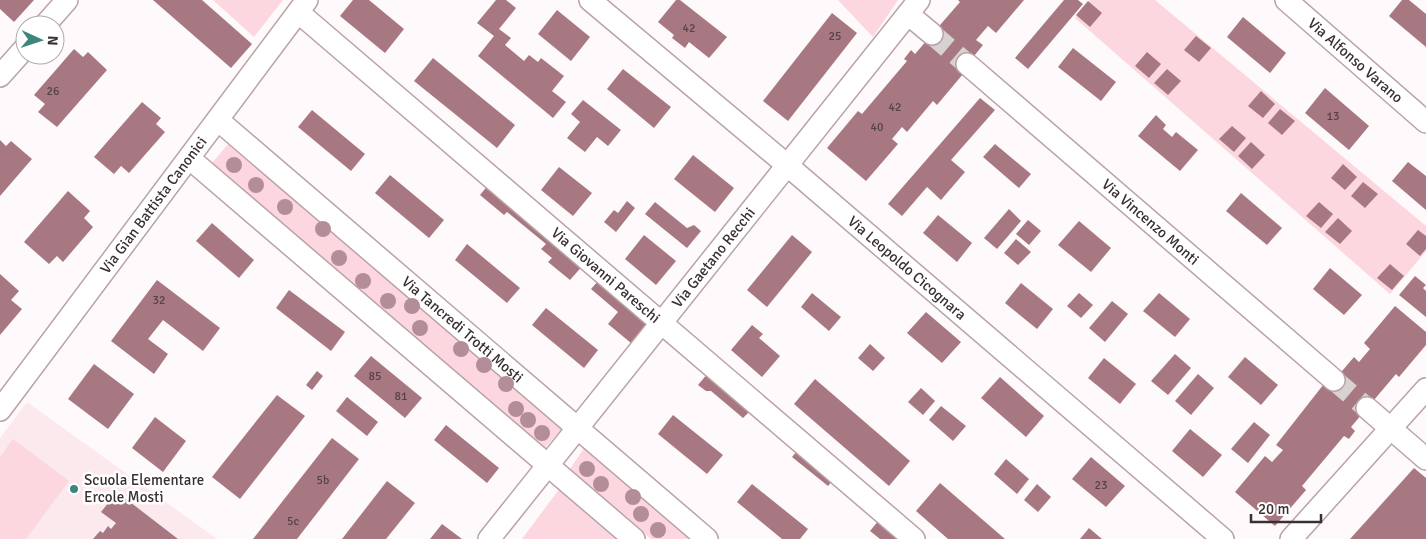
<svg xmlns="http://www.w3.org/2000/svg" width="1426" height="539" viewBox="0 0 1426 539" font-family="Signika,sans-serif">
<rect width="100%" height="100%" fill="#fef9fa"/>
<!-- built -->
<polygon fill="#fce9ed" points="27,402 217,539 0,539 0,438"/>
<!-- green -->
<g fill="#fdd7df">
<polygon points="213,0 283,0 254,37"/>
<polygon points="838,0 898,0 873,37"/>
<polygon points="1090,0 1155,0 1426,226 1426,251 1390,294 1075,18"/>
<polygon points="230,142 563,428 545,448 211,164"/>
<polygon points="13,439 69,481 26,539 0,539 0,457"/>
<polygon points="584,448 692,539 651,539 570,469"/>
<polygon points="560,488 618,539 522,539"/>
</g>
<!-- building -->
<g fill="#a87882">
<polygon points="0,0 34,0 14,22 0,9"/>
<polygon points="153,0 202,0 252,44 231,68"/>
<polygon points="353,0 369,0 404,29 385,53 340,16"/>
<polygon points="496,0 506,0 516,8 499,29 511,38 505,45 524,61 529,55 538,62 541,58 564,76 552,91 566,102 553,118 478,56 494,36 477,23"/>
<polygon points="676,0 680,0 727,37 709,58 689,42 685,48 672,38 674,35 658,22"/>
<polygon points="958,0 1024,0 996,33 988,26 976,40 983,45 961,72 963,74 937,105 933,101 907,132 902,127 892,139 898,144 866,181 827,148 858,111 862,114 907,61 904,59 911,50 915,54 960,2"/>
<polygon points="1064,0 1078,0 1083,4 1028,69 1015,58"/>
<polygon points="1402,0 1409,0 1426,14 1426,47 1389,16"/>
<polygon points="1088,1 1102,13 1090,27 1076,15"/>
<polygon points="557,10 590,37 571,61 538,34"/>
<polygon points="832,13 857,33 788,121 763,101"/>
<polygon points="1243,17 1286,53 1270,73 1227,37"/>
<polygon points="1196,36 1211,48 1199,62 1184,50"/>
<polygon points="1073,48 1116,82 1101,101 1058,67"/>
<polygon points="74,49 83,57 88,52 107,70 57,127 38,112 45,104 34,95"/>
<polygon points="1147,52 1161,64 1149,78 1135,66"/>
<polygon points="433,58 515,125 497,148 414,81"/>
<polygon points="623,69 671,107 654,128 607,89"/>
<polygon points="1167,69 1181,81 1168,95 1154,83"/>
<polygon points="1325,88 1369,126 1349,150 1305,113"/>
<polygon points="1261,91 1275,104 1263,118 1248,106"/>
<polygon points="980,98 995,110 951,160 965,172 941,200 927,187 902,216 888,204"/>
<polygon points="583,100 621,130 608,146 597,137 585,152 567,138 580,122 571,114"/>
<polygon points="142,102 161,118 156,124 165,132 129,173 121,166 114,174 94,157"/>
<polygon points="1280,109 1295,121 1282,135 1268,123"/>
<polygon points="312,110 365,154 351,171 298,127"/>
<polygon points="1156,115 1166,125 1163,129 1172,137 1176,132 1198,150 1180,171 1138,136"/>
<polygon points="1232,126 1246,138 1234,152 1219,139"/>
<polygon points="0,140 6,146 11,141 32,159 0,196"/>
<polygon points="1251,142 1265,155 1252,169 1238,156"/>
<polygon points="995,144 1031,174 1019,188 983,157"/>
<polygon points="693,155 734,188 715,212 674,179"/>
<polygon points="1408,162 1426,176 1426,210 1392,181"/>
<polygon points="1343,164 1357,177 1345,190 1331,178"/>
<polygon points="559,167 592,193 573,216 541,190"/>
<polygon points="390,175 444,220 429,238 375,193"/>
<polygon points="1363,182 1378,194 1365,208 1351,196"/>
<polygon points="489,184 585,263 570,280 548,262 552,258 541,249 546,244 507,212 504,215 480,195"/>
<polygon points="68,191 90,211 84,218 93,227 63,262 57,256 49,264 24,242"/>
<polygon points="1241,193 1282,228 1267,245 1226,211"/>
<polygon points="627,201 635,208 616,232 604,222 614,210 618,213"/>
<polygon points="655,202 687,228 694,225 701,231 687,248 645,214"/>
<polygon points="1319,202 1333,214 1321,228 1306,216"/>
<polygon points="1009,209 1021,221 997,249 984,238"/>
<polygon points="938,215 972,243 957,262 923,233"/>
<polygon points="1338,218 1352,231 1340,244 1325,232"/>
<polygon points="1028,220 1041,231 1029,245 1016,234"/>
<polygon points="1079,221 1111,248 1091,272 1058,245"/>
<polygon points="212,223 254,260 239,278 196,241"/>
<polygon points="1418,230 1426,236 1426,249 1420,256 1406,244"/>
<polygon points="644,235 676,261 656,285 625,259"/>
<polygon points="792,235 812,252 767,307 747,290"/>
<polygon points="1016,239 1031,252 1018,265 1004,253"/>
<polygon points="467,244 520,288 507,303 455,260"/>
<polygon points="1390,264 1404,276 1392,290 1377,278"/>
<polygon points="1330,268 1362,295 1344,315 1313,289"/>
<polygon points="0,274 19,291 11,300 22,309 0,335"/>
<polygon points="1415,276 1426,285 1423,288 1426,291 1426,317 1399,295"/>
<polygon points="157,280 220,328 203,351 163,320 148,339 168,354 154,374 111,341"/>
<polygon points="599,280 649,322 631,343 608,324 618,312 591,289"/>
<polygon points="1021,283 1053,309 1037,329 1005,303"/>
<polygon points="289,290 345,332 331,351 276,308"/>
<polygon points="812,293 841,317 829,331 801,307"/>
<polygon points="1079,293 1093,305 1081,318 1067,306"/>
<polygon points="1159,293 1190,319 1175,337 1143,311"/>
<polygon points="1112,301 1128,314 1105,342 1089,328"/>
<polygon points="1395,306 1426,332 1426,345 1399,377 1396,374 1351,427 1355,431 1349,439 1344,436 1302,486 1306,490 1275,526 1235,492 1265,456 1272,462 1283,450 1276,445 1327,380 1331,384 1354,357 1359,362 1370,349 1364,343"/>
<polygon points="546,308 598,350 584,368 532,325"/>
<polygon points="926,312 961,342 942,363 907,333"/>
<polygon points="752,325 763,334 759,338 780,356 762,377 731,350"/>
<polygon points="870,344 885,358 873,371 858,358"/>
<polygon points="1175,354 1191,368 1168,395 1151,381"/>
<polygon points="371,356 422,398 405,418 354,376"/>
<polygon points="1245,357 1278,385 1261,405 1228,377"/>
<polygon points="1104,358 1136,384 1120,404 1088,378"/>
<polygon points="94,364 134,394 108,429 68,399"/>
<polygon points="317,371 323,376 312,390 306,385"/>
<polygon points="708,373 751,410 743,418 711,391 706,391 698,385"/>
<polygon points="1198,374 1214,388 1191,415 1175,401"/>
<polygon points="1000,377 1044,416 1026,437 981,398"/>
<polygon points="815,379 910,461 889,486 794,404"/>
<polygon points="921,388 935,401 923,415 908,402"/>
<polygon points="277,395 305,416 240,499 212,477"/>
<polygon points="347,397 378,422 367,436 336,411"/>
<polygon points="941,406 966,426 953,441 929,420"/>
<polygon points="673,415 723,455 707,474 658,434"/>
<polygon points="155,417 186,441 163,472 132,448"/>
<polygon points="1254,422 1270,435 1248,463 1231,449"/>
<polygon points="446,425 499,468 487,483 434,440"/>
<polygon points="1190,429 1222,455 1203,477 1172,451"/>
<polygon points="332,438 359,459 297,539 253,539"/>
<polygon points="798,450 834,479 828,486 792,457"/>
<polygon points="1091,457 1125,486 1106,507 1072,479"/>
<polygon points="1006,459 1029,479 1017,494 994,474"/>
<polygon points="1414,468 1426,478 1426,539 1350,539"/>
<polygon points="387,481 415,503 386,539 342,539"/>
<polygon points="940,483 1005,539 948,539 916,511"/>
<polygon points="752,484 808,529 800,539 782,539 737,502"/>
<polygon points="1037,484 1051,497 1038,512 1024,500"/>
<polygon points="117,492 178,539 93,539 100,531 103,533 108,526 111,529 116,523 101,512"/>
<polygon points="879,520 903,539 880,539 870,531"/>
<polygon points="442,524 462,539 430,539"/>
<polygon points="1089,528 1102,539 1080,539"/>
</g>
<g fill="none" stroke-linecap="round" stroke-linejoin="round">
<!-- minor-tunnel -->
<g stroke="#d7d1d2" stroke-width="21" stroke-dasharray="21 11" stroke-linecap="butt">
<polyline points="932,34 967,64"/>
<polyline points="1334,380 1367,408"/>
</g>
<!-- minor casing -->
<g stroke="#b9a3a7" stroke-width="24">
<g id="minor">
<path id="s1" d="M590 0 787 165 1223 539"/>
<path id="s2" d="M1286 0 1426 122"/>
<path id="s3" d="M298 12 914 539"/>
<polyline points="908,14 932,34"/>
<polyline points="45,25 67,0"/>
<path id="s4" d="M967 64 1334 380"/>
<polyline points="0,76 25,48"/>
<path id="s5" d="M218 120 707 539"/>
<polyline points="189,158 634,539"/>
<polyline points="1367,408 1426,459"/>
<path id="s6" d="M0 410 307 0"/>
<path id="s7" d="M489 539 919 0"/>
<polyline points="1291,539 1426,389"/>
</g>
</g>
<!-- minor -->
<use href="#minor" stroke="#fff" stroke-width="21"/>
</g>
<!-- trees -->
<g fill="#b38e98">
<circle cx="234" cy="165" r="8"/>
<circle cx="256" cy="185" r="8"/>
<circle cx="285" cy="207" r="8"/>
<circle cx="323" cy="229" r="8"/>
<circle cx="339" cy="258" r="8"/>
<circle cx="363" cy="281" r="8"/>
<circle cx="388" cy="301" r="8"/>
<circle cx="412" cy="306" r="8"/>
<circle cx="420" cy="328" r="8"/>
<circle cx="461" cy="349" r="8"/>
<circle cx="484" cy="365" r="8"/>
<circle cx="506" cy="384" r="8"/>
<circle cx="516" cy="409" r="8"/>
<circle cx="528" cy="420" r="8"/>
<circle cx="542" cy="433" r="8"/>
<circle cx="587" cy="469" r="8"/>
<circle cx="601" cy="484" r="8"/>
<circle cx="633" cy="497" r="8"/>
<circle cx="641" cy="514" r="8"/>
<circle cx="658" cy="530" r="8"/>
</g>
<!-- markers -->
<circle fill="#3e857c" stroke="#fff" stroke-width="2" cx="74" cy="489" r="5"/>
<g text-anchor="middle" stroke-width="5" stroke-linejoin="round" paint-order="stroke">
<!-- number labels -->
<g font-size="12" fill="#554246">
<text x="689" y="32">42</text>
<text x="835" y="40">25</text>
<text x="53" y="95">26</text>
<text x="895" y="111">42</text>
<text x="1333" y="120">13</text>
<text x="877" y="131">40</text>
<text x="159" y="304">32</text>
<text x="375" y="380">85</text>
<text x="401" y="400">81</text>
<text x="323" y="484">5b</text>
<text x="1101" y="489">23</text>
<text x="293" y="525">5c</text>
</g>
<!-- street labels -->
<g font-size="15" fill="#393032" stroke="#fff">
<text dy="5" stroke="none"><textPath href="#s2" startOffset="92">Via Alfonso Varano</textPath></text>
<text dy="5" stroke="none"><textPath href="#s6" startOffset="256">Via Gian Battista Canonici</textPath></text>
<text dy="5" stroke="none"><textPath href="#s4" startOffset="242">Via Vincenzo Monti</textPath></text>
<text dy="5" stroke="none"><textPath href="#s7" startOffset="360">Via Gaetano Recchi</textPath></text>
<text dy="5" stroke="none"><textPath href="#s1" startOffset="415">Via Leopoldo Cicognara</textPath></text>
<text dy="5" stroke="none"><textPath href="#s3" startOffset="405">Via Giovanni Pareschi</textPath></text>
<text dy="5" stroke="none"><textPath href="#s5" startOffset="322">Via Tancredi Trotti Mosti</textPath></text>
</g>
<!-- poi labels -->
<g font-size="15" fill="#393032" stroke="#fff" text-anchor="start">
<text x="84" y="485">Scuola Elementare<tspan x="84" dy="17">Ercole Mosti</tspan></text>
</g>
</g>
<!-- north arrow -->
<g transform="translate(40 40) rotate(93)"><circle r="24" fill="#ffffff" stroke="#b0acad"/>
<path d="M0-4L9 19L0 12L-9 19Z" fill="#3e857c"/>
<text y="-8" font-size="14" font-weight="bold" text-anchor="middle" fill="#393032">N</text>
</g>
<!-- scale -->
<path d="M1251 514v8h70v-8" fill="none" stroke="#393032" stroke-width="2.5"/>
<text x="1258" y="514" font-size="15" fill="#393032" stroke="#ffffff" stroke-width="4" paint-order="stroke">20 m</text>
</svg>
